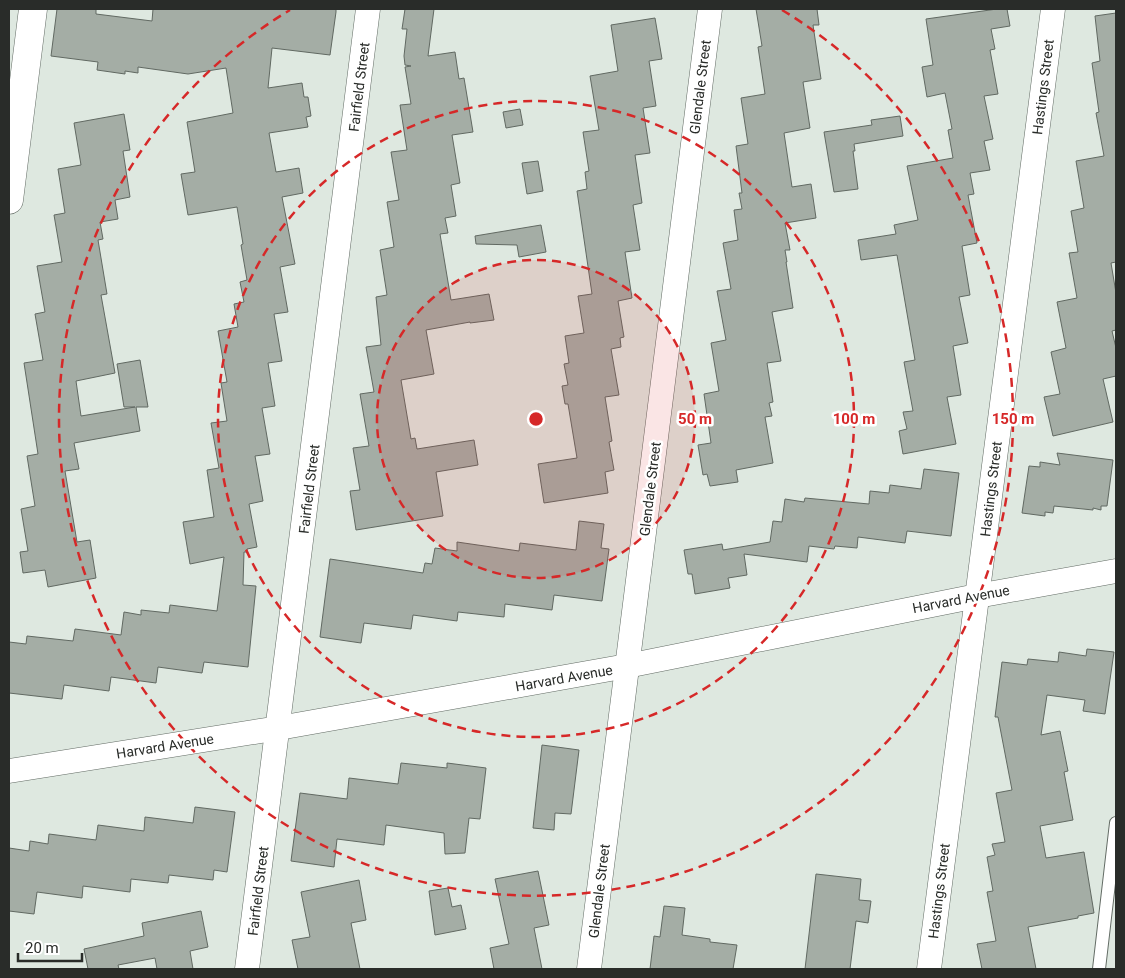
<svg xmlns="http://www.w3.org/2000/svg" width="1125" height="978" viewBox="0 0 1125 978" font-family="Roboto,sans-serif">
<rect width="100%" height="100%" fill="#dee8e0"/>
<!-- building -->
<g fill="#a4ada5" stroke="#616962">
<polygon points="57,9 96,9 96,14 152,21 153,9 336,9 336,12 330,55 272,48 268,88 302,83 304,97 308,97 311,116 306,117 308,127 269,133 276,172 299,168 303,193 282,197 295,264 280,267 288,312 274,314 282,361 268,363 275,406 262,408 270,454 255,456 263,501 249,504 257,547 247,549 247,552 244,552 243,585 256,586 248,667 204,662 202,673 158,667 156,683 111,677 109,691 64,685 62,699 9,693 9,642 26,644 27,636 73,641 75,629 121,635 124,612 141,615 141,610 169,613 170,605 217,611 224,557 190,564 183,522 214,517 207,470 219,468 211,423 227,421 221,383 227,382 218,331 238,327 234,304 244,302 240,282 247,280 241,245 243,244 237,207 188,215 181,174 195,172 187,122 233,113 226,68 188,74 138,67 138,73 125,71 125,74 97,70 98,62 51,56"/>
<polygon points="405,9 434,9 428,56 455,52 459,79 464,78 473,132 452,135 460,183 451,185 456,216 445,218 448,233 440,234 451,300 489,294 494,320 470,323 470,322 426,330 434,374 401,380 411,439 415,438 417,449 474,440 478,465 436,472 443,516 356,530 350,491 360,490 353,448 369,446 360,394 374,392 366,347 381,345 376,297 387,295 380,250 394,247 387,202 399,200 391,152 407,150 400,105 411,104 405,67 411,66 405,65 404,56 407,29 402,29"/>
<polygon points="756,9 817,9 819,25 813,25 821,79 803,82 810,128 784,133 792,187 811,184 816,218 785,223 790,250 785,250 787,262 786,262 793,308 772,312 781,361 767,363 773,402 769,403 772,416 765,417 773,463 736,470 738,482 710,486 707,474 703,475 698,445 711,443 704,394 719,391 711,343 726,340 717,291 731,289 723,243 738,240 734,210 742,209 739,193 742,193 736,146 748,144 741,98 765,94 758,47 762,46"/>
<polygon points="997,9 1007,9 1010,26 991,29 995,49 990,50 998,94 984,96 993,139 984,141 990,170 970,173 974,194 968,195 977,243 962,246 970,295 959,297 968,343 953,346 961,395 947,397 956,444 903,454 899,431 907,429 903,412 913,411 904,362 915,360 897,255 861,260 858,240 896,234 894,225 918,220 907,166 953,158 948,130 952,129 945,93 927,97 922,67 933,65 926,19"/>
<polygon points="1116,13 1116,262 1111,263 1116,293 1116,330 1112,331 1116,348 1116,376 1103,379 1113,422 1053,436 1044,397 1060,394 1051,352 1066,348 1057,302 1077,298 1069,253 1078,252 1071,211 1084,208 1076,161 1104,156 1096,113 1099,112 1092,63 1100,61 1095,16"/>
<polygon points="655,18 662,59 649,61 656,106 643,108 650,153 635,155 642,203 633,205 640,250 625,252 632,298 618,301 624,337 620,338 621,347 611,349 619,395 605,397 612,441 609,442 614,470 605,472 608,493 544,503 538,464 577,458 568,404 565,404 562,386 568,385 564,364 569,363 565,336 584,333 578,296 592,294 577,191 587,189 585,172 589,171 583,132 599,130 590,76 618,71 611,25"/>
<polygon points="520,109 523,125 506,128 503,112"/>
<polygon points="124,114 130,150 123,151 130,197 115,200 118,219 100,222 103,239 98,240 107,294 101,295 115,373 76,381 81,416 135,407 124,407 117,364 140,360 148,407 136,407 140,431 74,443 79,469 65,471 77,542 90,540 96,578 48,587 45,570 23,573 20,552 28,551 21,509 35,506 27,456 38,454 24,363 43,360 35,314 45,312 37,266 62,262 54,215 65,213 58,169 81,165 74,123"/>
<polygon points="900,116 903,136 854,144 855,151 853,151 858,189 834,192 824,132 872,125 871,120"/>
<polygon points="538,161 543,191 527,194 522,163"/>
<polygon points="541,225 546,252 519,257 517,245 476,244 475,236"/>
<polygon points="1057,453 1113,460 1107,506 1101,506 1101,510 1093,508 1093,510 1054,506 1053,513 1045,512 1045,516 1022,513 1029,466 1040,467 1040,462 1060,465"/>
<polygon points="924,469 959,473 951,536 907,531 905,543 858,537 857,548 835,546 834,549 809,546 807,562 744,554 747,575 728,578 730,588 695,594 692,574 688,574 684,550 722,544 723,550 770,542 773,521 782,522 785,499 804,502 805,498 869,504 870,491 889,493 890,485 921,489"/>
<polygon points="579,521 604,524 601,548 609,549 602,601 554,595 552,610 505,604 504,617 458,612 457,621 413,615 411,629 364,623 361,643 320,637 330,559 423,573 425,563 432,564 435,548 457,551 457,542 519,551 520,543 576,550"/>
<polygon points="1087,649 1114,652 1105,714 1083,711 1085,700 1047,695 1041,735 1060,731 1068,771 1064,772 1073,820 1040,826 1046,858 1084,852 1094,913 1078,916 1078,918 1028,927 1036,969 982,969 977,944 996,941 987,892 993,891 987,857 995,855 992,844 1005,842 996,793 1012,790 998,717 995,717 1002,662 1027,665 1028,659 1058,662 1059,652 1086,656"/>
<polygon points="542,745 579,750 571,814 555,813 554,830 533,828"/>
<polygon points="401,763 447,768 447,763 486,768 480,819 469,818 465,853 445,854 444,833 386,825 384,845 337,839 334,867 291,861 300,793 347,799 349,778 398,784"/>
<polygon points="195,807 235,812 227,872 214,870 213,880 169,875 168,883 131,879 130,892 83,886 82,898 37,892 34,914 9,911 9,848 29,851 30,841 48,844 49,834 96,840 98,825 144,831 145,817 193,823"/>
<polygon points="538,871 549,925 534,928 542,969 494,969 490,948 509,944 495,879"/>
<polygon points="816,874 861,879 859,900 871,901 868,923 856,921 850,969 805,969"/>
<polygon points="359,880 366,920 351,923 360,969 298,969 292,940 310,937 301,892"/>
<polygon points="448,888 452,907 461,905 466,929 435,935 429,891"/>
<polygon points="664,906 685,908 682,935 710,939 710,942 737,945 733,969 650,969 654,936 660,937"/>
<polygon points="201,911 208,947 190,951 193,969 157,969 155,958 118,965 119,969 88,969 84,949 144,936 142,923"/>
</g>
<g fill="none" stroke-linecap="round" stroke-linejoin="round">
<!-- lane casing -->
<g stroke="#626b64" stroke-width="14">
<polyline id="lane" points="1099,969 1116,823"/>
</g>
<!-- street casing -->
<g stroke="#626b64" stroke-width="25">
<g id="street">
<polyline points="9,771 279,728 627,666 977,596 1116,571"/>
<polyline points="247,969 368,9"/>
<polyline points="589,969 710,9"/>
<polyline points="929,969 1053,9"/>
</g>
</g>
<!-- secondary casing -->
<g stroke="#626b64" stroke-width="29">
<polyline id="secondary" points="9,200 33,9"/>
</g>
<!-- lane -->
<use href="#lane" stroke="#fff" stroke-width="12"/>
<!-- street -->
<use href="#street" stroke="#fff" stroke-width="24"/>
<!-- secondary -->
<use href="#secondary" stroke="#fff" stroke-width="28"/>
</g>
<!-- distance rings -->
<circle cx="536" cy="419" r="159" fill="#d62828" fill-opacity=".12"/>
<g fill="none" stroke="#d62828" stroke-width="2.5" stroke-dasharray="9 6">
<circle cx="536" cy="419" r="159"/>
<circle cx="536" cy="419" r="318"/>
<path d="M782 10A477 477 0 1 1 290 10"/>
</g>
<g text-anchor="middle" stroke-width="5" stroke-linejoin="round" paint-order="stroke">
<!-- street labels -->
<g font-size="14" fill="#292c29" stroke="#fff">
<text transform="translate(359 87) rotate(-83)" y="5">Fairfield Street</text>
<text transform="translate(700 87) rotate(-83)" y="5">Glendale Street</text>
<text transform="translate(1043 87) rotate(-83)" y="5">Hastings Street</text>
<text transform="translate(309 489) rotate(-83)" y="5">Fairfield Street</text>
<text transform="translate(650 489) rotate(-83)" y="5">Glendale Street</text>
<text transform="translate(991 489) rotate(-83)" y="5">Hastings Street</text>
<text transform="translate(961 599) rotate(-11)" y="5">Harvard Avenue</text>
<text transform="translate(564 678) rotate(-10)" y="5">Harvard Avenue</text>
<text transform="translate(165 746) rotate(-9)" y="5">Harvard Avenue</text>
<text transform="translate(258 891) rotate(-83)" y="5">Fairfield Street</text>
<text transform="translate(599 891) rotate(-83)" y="5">Glendale Street</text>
<text transform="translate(939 891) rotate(-83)" y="5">Hastings Street</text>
</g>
</g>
<circle cx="536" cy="419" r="8" fill="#d62828" stroke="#fff" stroke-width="2.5"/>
<g font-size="15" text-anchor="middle" font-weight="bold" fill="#d62828" stroke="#fff" stroke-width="5" stroke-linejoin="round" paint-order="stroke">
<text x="695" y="424">50 m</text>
<text x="854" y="424">100 m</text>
<text x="1013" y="424">150 m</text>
</g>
<!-- border -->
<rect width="1125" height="978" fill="none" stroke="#292c29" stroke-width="20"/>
<!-- scale -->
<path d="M18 953v8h64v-8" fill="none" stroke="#292c29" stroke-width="2.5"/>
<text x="25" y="953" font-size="15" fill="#292c29" stroke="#ffffff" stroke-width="4" paint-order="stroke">20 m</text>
</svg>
